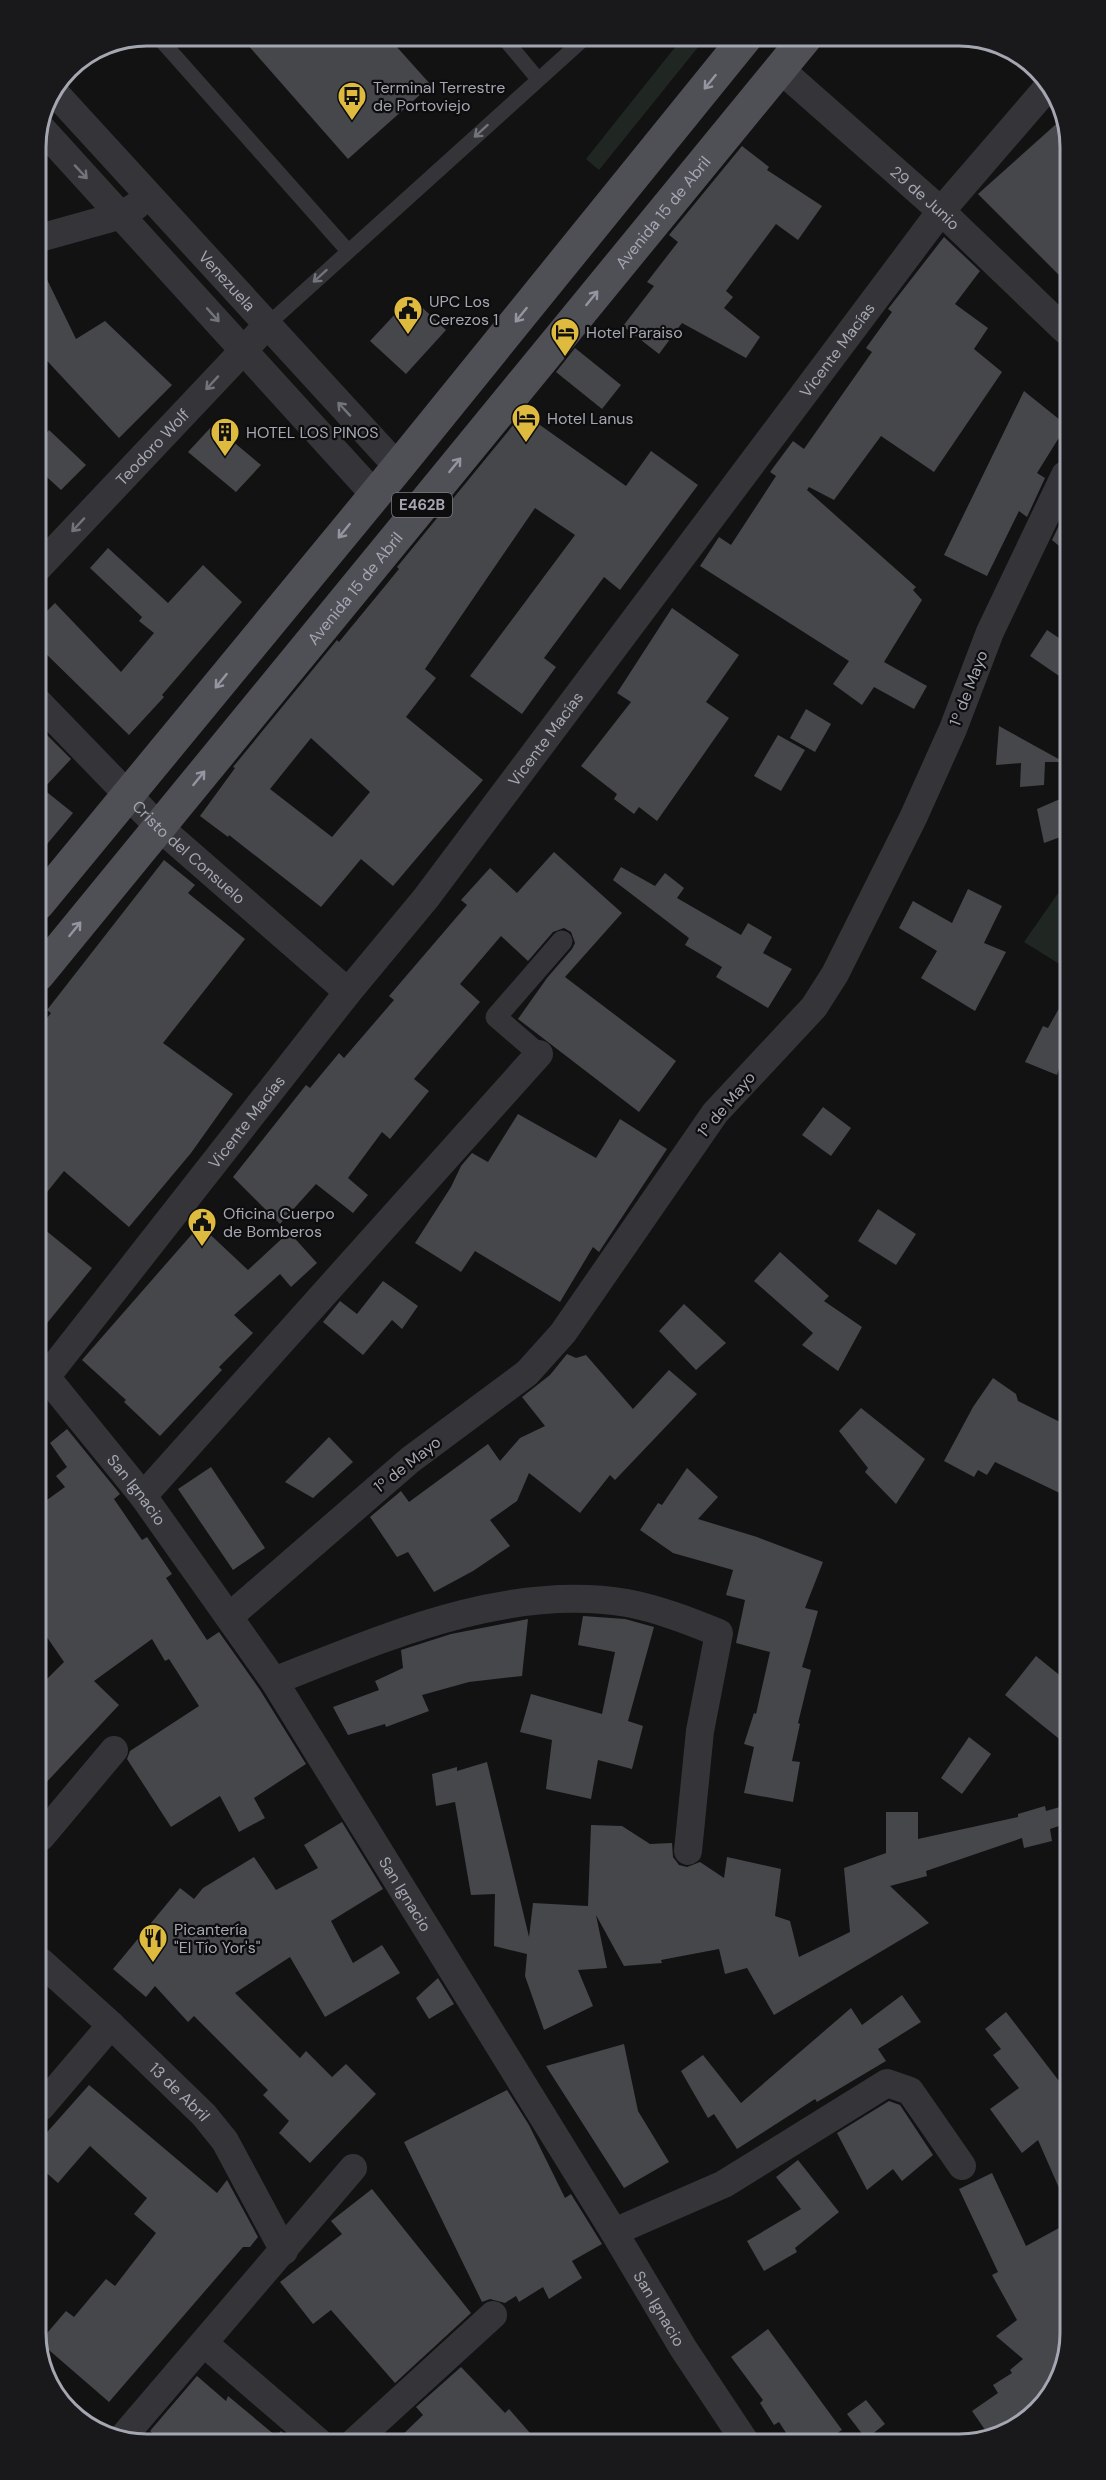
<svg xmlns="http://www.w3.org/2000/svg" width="1106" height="2480" viewBox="0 0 1106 2480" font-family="'DM Sans',sans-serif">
<rect width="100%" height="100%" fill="#121213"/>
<!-- green -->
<g fill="#202722">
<polygon points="684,36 707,36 599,170 586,159"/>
<polygon points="1066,882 1066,968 1024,942"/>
</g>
<!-- building -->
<g fill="#46474b" fill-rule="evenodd">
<polygon points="240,36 387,36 431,85 348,159"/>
<polygon points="1064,117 1064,280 978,194"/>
<polygon points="742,146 769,167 767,170 822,206 798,240 776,224 726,291 733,297 724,308 760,337 746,358 682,323 659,354 623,326 654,286 647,282 678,242 669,235"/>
<polygon points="944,237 980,271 955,304 988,328 974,349 1002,372 934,472 881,436 834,500 809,487 807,490 916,587 913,590 922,600 884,662 927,686 914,709 874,687 862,705 833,684 849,661 700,566 719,537 731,545 776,476 770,472 793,441 804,449 872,352 866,348 892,312 888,309"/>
<polygon points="37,259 76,339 105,321 172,385 119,438 37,350"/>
<polygon points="411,297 446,330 406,374 370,341"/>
<polygon points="575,348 621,385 602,409 556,372"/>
<polygon points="1024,391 1065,424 1065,428 1037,473 1045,478 1027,517 1019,511 987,576 944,555"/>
<path d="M523 413 626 486 651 451 698 485 620 590 604 577 544 658 556 667 522 714 470 676 575 535 535 508 425 669 436 678 406 717 483 780 393 886 361 859 321 907 229 835 228 837 200 816 235 768 233 767 337 640 339 642 399 569 397 567ZM311 738 370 792 332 837 270 789Z"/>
<polygon points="213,425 261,465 236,492 188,452"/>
<polygon points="49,430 86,465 61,490 37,468 37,444"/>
<polygon points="1065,513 1065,551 1052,540"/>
<polygon points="108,548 168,603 203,565 242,602 162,695 164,697 129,735 38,646 37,621 55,603 121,672 154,633 139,621 142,617 90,568"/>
<polygon points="672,608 739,655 706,702 729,718 657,821 639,807 634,814 614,799 617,794 581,766 631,702 617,693"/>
<polygon points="1047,630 1065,642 1065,680 1030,656"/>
<polygon points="806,709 831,724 815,752 790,738"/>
<polygon points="999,726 1064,762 1045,762 1044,785 1020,787 1021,763 996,765"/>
<polygon points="44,732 71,759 43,789 73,813 38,855 38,739"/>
<polygon points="778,735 805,750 781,791 754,776"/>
<polygon points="1060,799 1066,835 1044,843 1037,809"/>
<polygon points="554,852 622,913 565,977 676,1061 639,1112 518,1019 547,978 572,949 575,943 571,932 564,928 553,932 528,961 501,936 460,984 480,1002 414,1079 429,1091 390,1139 382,1132 348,1178 368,1195 353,1213 316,1184 280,1224 233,1177 306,1085 310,1088 339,1053 344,1058 394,1000 389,996 467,905 461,900 490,868 517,893"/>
<polygon points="164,860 195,885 188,893 245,939 163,1043 233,1094 191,1153 129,1227 64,1171 39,1202 39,1028 51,1013 47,1010"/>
<polygon points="621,867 655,886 665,873 684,888 677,898 741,935 748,923 772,937 763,953 792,969 768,1008 716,977 722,967 685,945 689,938 613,880"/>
<polygon points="968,889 1002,906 984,943 1006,952 975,1011 921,978 937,951 899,928 913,901 952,923"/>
<polygon points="1066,996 1066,1047 1057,1075 1025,1062 1043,1026 1048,1028"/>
<polygon points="823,1107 851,1128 831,1156 802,1135"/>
<polygon points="518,1114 596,1158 620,1119 667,1149 599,1252 593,1247 560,1302 475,1251 461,1272 415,1243 451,1187 461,1166 472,1153 488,1162"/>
<polygon points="878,1209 916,1234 896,1265 858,1241"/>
<polygon points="39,1225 92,1268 39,1333"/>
<polygon points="200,1225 248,1270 289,1232 317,1263 291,1287 280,1274 234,1315 253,1333 219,1367 222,1370 160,1436 124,1402 126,1400 82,1360"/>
<polygon points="780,1252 829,1296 824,1301 862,1327 838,1371 802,1345 813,1333 754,1281"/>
<polygon points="383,1281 418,1306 402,1329 392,1320 363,1355 323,1322 340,1301 357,1314"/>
<polygon points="684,1304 726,1343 696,1370 659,1331"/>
<polygon points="567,1354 576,1358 586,1355 633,1409 669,1370 697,1394 615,1480 610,1475 580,1513 529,1473 517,1501 490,1520 510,1546 473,1571 434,1592 408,1552 397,1557 370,1517 401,1491 409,1502 488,1444 500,1461 520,1438 545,1426 522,1397 550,1375"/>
<polygon points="993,1378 1016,1394 1018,1401 1068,1426 1068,1497 995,1462 987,1475 978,1470 974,1477 944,1461 973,1407"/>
<polygon points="861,1408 925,1459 896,1504 865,1472 868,1468 839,1431"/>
<polygon points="67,1429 120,1494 114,1499 142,1540 147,1537 172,1574 166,1578 207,1640 219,1632 260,1690 306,1764 254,1798 265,1818 239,1832 220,1796 171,1827 127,1759 130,1751 199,1706 169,1659 165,1661 152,1639 94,1681 119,1705 41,1788 40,1686 64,1662 40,1627 40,1505 65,1487 56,1476 67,1467 50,1443"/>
<polygon points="329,1437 353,1462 313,1498 285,1482"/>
<polygon points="211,1467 265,1548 233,1570 178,1489"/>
<polygon points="687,1468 718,1497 698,1519 757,1537 823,1562 805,1608 818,1611 802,1667 811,1670 798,1723 800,1724 792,1761 800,1762 793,1802 744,1793 754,1747 744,1744 754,1713 756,1714 770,1652 736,1643 745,1600 726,1595 733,1570 673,1553 640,1530 658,1503 662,1505"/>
<polygon points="583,1616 625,1619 654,1627 628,1721 643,1726 632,1769 598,1760 591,1799 546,1789 552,1740 520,1732 531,1694 602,1714 615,1652 578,1645"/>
<polygon points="528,1619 522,1676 469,1682 422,1695 429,1711 386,1727 385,1724 348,1735 333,1707 379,1690 375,1681 403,1668 401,1650 451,1634"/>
<polygon points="1036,1656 1068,1682 1068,1746 1005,1695"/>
<polygon points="969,1737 991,1754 962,1794 941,1778"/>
<polygon points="487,1762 529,1937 533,1903 588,1906 591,1825 622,1826 650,1844 672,1843 673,1857 679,1865 687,1867 700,1862 724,1878 727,1857 781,1869 775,1916 790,1921 799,1957 850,1932 844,1868 886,1853 886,1812 918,1812 918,1839 1018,1817 1018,1814 1045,1806 1046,1811 1060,1807 1065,1824 1050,1829 1052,1841 1024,1848 1022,1838 926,1871 927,1876 890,1886 929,1923 774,2015 747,1968 725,1974 719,1949 661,1960 662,1963 624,1966 596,1915 607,1968 578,1970 593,2006 544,2030 525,1976 527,1954 494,1946 495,1894 471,1895 455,1802 436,1806 432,1774 457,1767 457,1771"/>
<polygon points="342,1822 383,1889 331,1921 353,1963 382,1945 400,1973 325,2017 290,1957 235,1993 300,2058 306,2051 332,2077 346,2064 376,2094 310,2163 279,2133 289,2121 263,2095 268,2090 194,2016 188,2022 155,1986 146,1997 113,1969 180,1888 194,1899 203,1888 254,1857 276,1890 318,1868 304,1845"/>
<polygon points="438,1978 454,2004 429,2019 416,1998"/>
<polygon points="902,1995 921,2022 878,2049 886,2061 817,2102 815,2099 737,2149 714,2114 708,2118 681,2071 703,2055 741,2103 851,2008 862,2025"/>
<polygon points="1006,2012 1069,2094 1070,2213 1038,2140 1022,2153 990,2109 1019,2088 993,2055 1001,2049 985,2029"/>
<polygon points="624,2044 638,2111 669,2162 624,2188 546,2066"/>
<polygon points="89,2085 217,2193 227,2180 258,2237 250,2247 243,2247 109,2402 42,2344 42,2339 66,2311 74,2317 106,2279 115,2286 156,2233 134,2214 147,2198 90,2146 58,2183 42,2169 41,2139"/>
<polygon points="507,2090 529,2125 565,2198 571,2194 602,2244 572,2261 582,2278 549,2299 543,2287 519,2302 516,2296 505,2303 490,2299 482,2302 404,2142"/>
<polygon points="889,2101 900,2105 933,2155 902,2181 893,2169 867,2190 837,2133"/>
<polygon points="798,2160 839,2212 795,2248 797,2252 764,2271 747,2241 801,2209 776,2177"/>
<polygon points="992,2173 1026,2246 1070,2222 1070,2333 1056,2378 1024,2409 1026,2413 990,2437 972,2411 998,2393 993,2385 1012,2373 1010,2370 1023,2359 996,2336 1017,2320 992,2275 998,2272 959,2189"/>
<polygon points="372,2189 471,2313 395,2383 331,2310 313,2324 280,2282 342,2234 331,2221"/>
<polygon points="768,2329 842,2430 828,2439 790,2439 779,2422 774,2425 760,2403 763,2400 731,2357"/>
<polygon points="461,2367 505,2413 509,2409 537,2441 395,2442 423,2415 416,2407"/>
<polygon points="197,2376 226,2401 228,2396 276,2436 281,2431 294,2443 164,2444 150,2431"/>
<polygon points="866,2400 885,2424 866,2439 847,2414"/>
</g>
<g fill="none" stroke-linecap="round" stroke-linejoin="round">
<!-- service -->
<g stroke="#353539" stroke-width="15">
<polyline points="502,36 538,79"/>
<polyline points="159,38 348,251"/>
<polyline points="266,326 587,36"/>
</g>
<!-- pedestrian -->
<polyline stroke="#353539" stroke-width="21" points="539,1054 496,1017 562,941"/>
<!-- minor -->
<g stroke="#353539" stroke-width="28">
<path id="s1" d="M780 69 941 211 1065 330"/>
<path id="s2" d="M57 95 398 467"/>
<polyline points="42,129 374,494"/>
<polyline points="36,239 122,215 136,206"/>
<path id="s3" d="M37 569 257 336"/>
<path id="s4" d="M38 702 159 827 348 992"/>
<path id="s5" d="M39 1368 143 1496 274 1681 614 2232 683 2348 744 2440"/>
<path id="s6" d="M39 1386 348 992 426 898 941 211 1047 88"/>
<polyline points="143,1496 539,1054"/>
<polyline points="230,1616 410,1460 527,1373 563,1333 715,1113 814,1007 835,974 913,818 953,729 990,632 1065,475"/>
<path d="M274 1681C384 1638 506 1583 627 1603 659 1609 689 1621 719 1633L700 1731 688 1851"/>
<polyline points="41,1837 114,1750"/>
<path id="s7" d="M41 1962 111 2025 204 2115 225 2141 284 2251"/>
<polyline points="41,2107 111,2025"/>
<polyline points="614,2232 724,2184 887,2083 910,2091 962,2166"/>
<polyline points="205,2344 320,2443"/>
<polyline points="123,2437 353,2168"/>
<polyline points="354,2442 493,2315"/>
</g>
<!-- primary -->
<g stroke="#4f5056" stroke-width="33">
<polyline points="38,904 398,467 747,36"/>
<path id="s8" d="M38 975 807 36"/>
</g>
</g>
<!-- one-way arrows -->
<defs><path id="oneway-shaft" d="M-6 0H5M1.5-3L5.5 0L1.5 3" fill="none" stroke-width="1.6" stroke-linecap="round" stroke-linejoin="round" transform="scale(1.5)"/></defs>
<g stroke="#9396a0">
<use href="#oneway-shaft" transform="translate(710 82) rotate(129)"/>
<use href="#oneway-shaft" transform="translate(592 298) rotate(-51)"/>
<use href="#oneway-shaft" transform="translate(521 315) rotate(129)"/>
<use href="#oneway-shaft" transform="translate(455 465) rotate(-51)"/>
<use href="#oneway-shaft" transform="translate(344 531) rotate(129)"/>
<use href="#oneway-shaft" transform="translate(221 681) rotate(129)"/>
<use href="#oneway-shaft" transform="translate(199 778) rotate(-51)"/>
<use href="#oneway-shaft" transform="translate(75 929) rotate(-51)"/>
</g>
<g stroke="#72747c">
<use href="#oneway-shaft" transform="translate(481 131) rotate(138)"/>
<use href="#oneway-shaft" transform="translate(81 172) rotate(47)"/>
<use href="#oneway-shaft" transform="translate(320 276) rotate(138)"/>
<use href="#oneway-shaft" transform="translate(213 315) rotate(48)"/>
<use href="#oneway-shaft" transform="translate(212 383) rotate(133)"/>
<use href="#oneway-shaft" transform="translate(344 409) rotate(-133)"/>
<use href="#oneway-shaft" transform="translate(78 525) rotate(133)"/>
</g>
<!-- icons -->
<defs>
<g id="bus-pin" transform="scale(1.5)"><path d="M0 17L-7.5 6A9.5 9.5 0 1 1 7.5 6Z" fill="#deba3f" stroke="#0d0d0e"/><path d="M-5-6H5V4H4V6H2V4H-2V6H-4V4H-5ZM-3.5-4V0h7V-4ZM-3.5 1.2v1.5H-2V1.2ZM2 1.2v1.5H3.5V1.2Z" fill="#111"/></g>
<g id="civic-pin" transform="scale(1.5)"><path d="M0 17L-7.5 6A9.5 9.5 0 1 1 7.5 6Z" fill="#deba3f" stroke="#0d0d0e"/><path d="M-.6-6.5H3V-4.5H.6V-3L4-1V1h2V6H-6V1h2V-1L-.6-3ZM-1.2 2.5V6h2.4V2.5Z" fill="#111"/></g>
<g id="hotel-pin" transform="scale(1.5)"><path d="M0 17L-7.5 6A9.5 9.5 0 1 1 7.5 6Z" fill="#deba3f" stroke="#0d0d0e"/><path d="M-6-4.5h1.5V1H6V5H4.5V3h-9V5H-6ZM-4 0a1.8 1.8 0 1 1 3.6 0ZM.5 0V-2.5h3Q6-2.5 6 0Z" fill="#111"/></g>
<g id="building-pin" transform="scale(1.5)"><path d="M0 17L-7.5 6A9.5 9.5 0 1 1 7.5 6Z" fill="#deba3f" stroke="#0d0d0e"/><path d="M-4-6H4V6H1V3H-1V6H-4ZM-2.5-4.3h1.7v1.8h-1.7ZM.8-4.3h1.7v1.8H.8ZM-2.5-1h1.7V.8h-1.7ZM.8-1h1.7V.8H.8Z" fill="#111"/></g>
<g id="restaurant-pin" transform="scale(1.5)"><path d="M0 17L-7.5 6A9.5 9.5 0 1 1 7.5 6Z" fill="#deba3f" stroke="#0d0d0e"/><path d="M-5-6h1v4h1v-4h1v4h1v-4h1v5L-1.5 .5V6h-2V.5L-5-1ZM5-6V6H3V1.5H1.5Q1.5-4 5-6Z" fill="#111"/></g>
</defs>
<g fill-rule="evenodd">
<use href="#bus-pin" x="352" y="96"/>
<use href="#civic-pin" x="408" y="310"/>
<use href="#hotel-pin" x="565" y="332"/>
<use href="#hotel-pin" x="526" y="418"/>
<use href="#building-pin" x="225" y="432"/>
<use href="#civic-pin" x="202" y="1222"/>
<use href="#restaurant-pin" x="153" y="1938"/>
</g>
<g text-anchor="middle" stroke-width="4.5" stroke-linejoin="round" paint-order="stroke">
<!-- shield labels -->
<rect fill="#0d0d0e" stroke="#777981" stroke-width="1.5" x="392" y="493" width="60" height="24" rx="4.5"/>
<g font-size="15" font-weight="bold" fill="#a4a7b2">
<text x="422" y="510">E462B</text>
</g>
<!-- poi labels -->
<g font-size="16" fill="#a4a7b2" stroke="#0d0d0e" text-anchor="start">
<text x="373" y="93">Terminal Terrestre<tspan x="373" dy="18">de Portoviejo</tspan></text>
<text x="429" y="307">UPC Los<tspan x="429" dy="18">Cerezos 1</tspan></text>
<text x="586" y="338">Hotel Paraiso</text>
<text x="547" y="424">Hotel Lanus</text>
<text x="246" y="438">HOTEL LOS PINOS</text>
<text x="223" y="1219">Oficina Cuerpo<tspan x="223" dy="18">de Bomberos</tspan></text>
<text x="174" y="1935">Picantería<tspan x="174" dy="18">"El Tío Yor's"</tspan></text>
</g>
<!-- street labels -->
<g font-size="16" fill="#a4a7b2" stroke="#0d0d0e">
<text dy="6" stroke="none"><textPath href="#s1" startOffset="194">29 de Junio</textPath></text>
<text dy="6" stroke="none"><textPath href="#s8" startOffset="986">Avenida 15 de Abril</textPath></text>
<text dy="6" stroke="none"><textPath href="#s2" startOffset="252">Venezuela</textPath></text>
<text dy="6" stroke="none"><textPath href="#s6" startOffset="1308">Vicente Macías</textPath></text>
<text dy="6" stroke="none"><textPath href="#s3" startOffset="168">Teodoro Wolf</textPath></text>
<text dy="6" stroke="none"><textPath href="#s8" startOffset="500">Avenida 15 de Abril</textPath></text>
<text transform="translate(968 688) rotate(-69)" y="6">1º de Mayo</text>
<text dy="6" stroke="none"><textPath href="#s6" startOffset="822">Vicente Macías</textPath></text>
<text dy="6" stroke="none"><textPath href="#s4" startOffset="213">Cristo del Consuelo</textPath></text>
<text transform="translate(726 1104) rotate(-50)" y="6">1º de Mayo</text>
<text dy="6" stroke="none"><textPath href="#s6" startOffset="336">Vicente Macías</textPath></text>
<text transform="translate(407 1464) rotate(-38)" y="6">1º de Mayo</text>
<text dy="6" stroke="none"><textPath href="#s5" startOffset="156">San Ignacio</textPath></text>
<text dy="6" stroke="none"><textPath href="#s5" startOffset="642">San Ignacio</textPath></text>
<text dy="6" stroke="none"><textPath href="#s7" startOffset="190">13 de Abril</textPath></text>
<text dy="6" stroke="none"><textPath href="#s5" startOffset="1128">San Ignacio</textPath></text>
</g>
</g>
<!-- crop -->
<path d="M0 0H1106V2480H0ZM147 46H959A101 101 0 0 1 1060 147V2333A101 101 0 0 1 959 2434H147A101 101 0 0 1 46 2333V147A101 101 0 0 1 147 46Z" fill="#19191b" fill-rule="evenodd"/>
<path fill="none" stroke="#a4a7b2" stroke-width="3" d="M147 46H959A101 101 0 0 1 1060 147V2333A101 101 0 0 1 959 2434H147A101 101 0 0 1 46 2333V147A101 101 0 0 1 147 46Z"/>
</svg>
